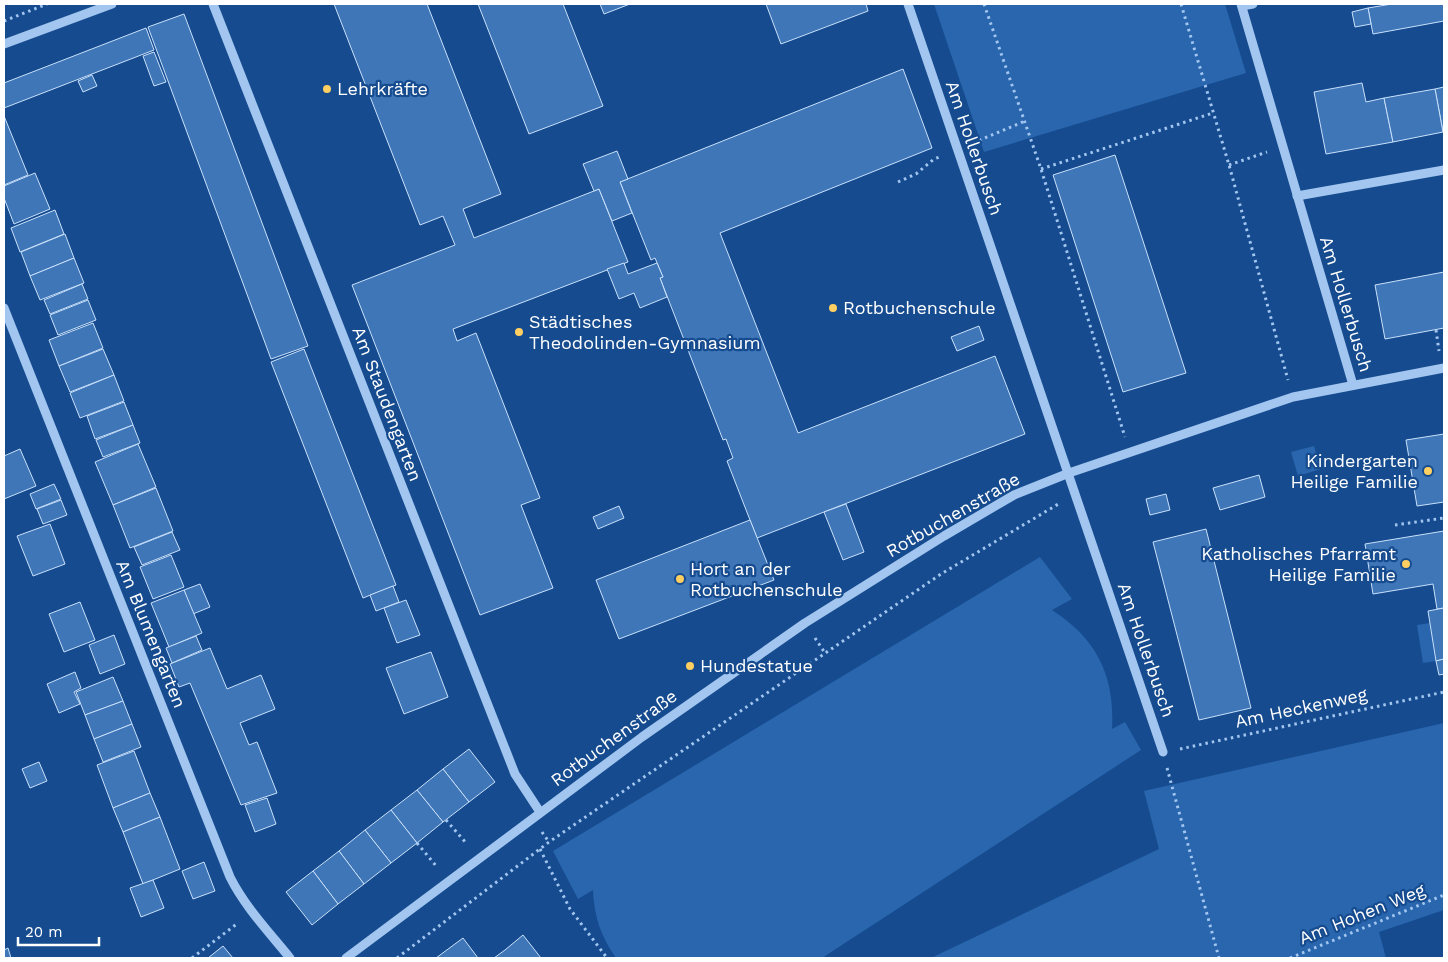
<svg xmlns="http://www.w3.org/2000/svg" width="1448" height="962" viewBox="0 0 1448 962" font-family="'Work Sans',sans-serif">
<rect width="100%" height="100%" fill="#164c8f"/>
<!-- green -->
<g fill="#2966ae">
<polygon points="934,4 1225,4 1246,73 984,152"/>
<polygon points="1314,446 1321,469 1298,476 1291,452"/>
<path d="M1040 557 1072 599 1052 610C1097 639 1115 676 1112 729L1125 722 1141 750 822 958H616C601 937 594 916 593 890L578 899 553 851Z"/>
<polygon points="1430,623 1436,661 1423,663 1417,625"/>
<polygon points="1444,723 1444,910 1379,932 1386,958 931,958 1159,849 1144,791"/>
</g>
<!-- building -->
<g fill="#3e76b8" stroke="#c9e0fb">
<polygon points="334,4 427,4 501,194 463,209 474,238 599,189 628,262 453,329 457,341 476,333 540,498 521,505 553,588 480,615 352,285 455,245 443,216 420,225"/>
<polygon points="478,4 563,4 603,106 529,134"/>
<polygon points="600,4 630,4 604,14"/>
<polygon points="766,4 866,4 868,11 781,44"/>
<polygon points="1392,4 1444,4 1444,21 1373,34 1368,8"/>
<polygon points="1368,8 1371,24 1355,27 1352,12"/>
<polygon points="184,14 308,346 271,359 148,27"/>
<polygon points="146,28 154,50 4,108 4,83"/>
<polygon points="154,52 166,82 154,86 143,56"/>
<polygon points="903,69 932,148 720,233 798,433 995,356 1025,434 757,538 727,461 733,458 726,439 723,440 660,278 663,277 655,258 651,260 620,182"/>
<polygon points="92,75 97,86 83,92 78,81"/>
<polygon points="1362,83 1366,102 1384,98 1393,142 1326,154 1314,92"/>
<polygon points="1444,87 1444,132 1443,132 1435,89"/>
<polygon points="1435,89 1443,132 1393,142 1384,98"/>
<polygon points="4,116 28,175 4,185"/>
<polygon points="617,151 628,179 620,182 632,213 612,221 599,189 594,191 583,164"/>
<polygon points="1115,155 1186,373 1123,392 1053,175"/>
<polygon points="35,173 50,209 14,224 4,198 4,186"/>
<polygon points="55,210 64,234 20,252 11,228"/>
<polygon points="65,234 74,258 30,276 21,252"/>
<polygon points="74,258 84,283 40,300 30,276"/>
<polygon points="624,263 628,274 657,263 663,277 660,278 667,297 640,308 634,293 619,299 607,269"/>
<polygon points="1444,272 1444,328 1385,339 1375,285"/>
<polygon points="82,284 88,299 50,314 44,300"/>
<polygon points="88,300 96,320 58,335 50,315"/>
<polygon points="93,323 103,348 59,366 49,340"/>
<polygon points="979,326 984,340 957,351 951,337"/>
<polygon points="103,349 114,375 70,392 59,366"/>
<polygon points="304,349 396,585 363,598 271,362"/>
<polygon points="114,375 124,401 80,418 70,393"/>
<polygon points="124,402 133,425 95,439 87,416"/>
<polygon points="133,425 140,443 103,457 96,440"/>
<polygon points="1444,434 1444,502 1417,506 1406,440"/>
<polygon points="138,444 156,487 113,505 95,462"/>
<polygon points="20,449 36,486 4,499 4,456"/>
<polygon points="1259,475 1265,497 1220,510 1213,488"/>
<polygon points="54,484 61,499 36,509 30,494"/>
<polygon points="156,488 173,531 130,548 113,505"/>
<polygon points="1166,494 1170,510 1150,515 1146,499"/>
<polygon points="61,500 67,515 43,524 37,509"/>
<polygon points="846,504 864,552 843,560 824,512"/>
<polygon points="619,506 624,518 598,529 593,517"/>
<polygon points="750,520 774,580 619,639 596,580"/>
<polygon points="50,524 65,564 33,576 17,536"/>
<polygon points="1206,529 1251,708 1199,720 1153,542"/>
<polygon points="1444,531 1444,608 1437,609 1433,584 1373,594 1365,544"/>
<polygon points="172,532 180,550 142,565 134,547"/>
<polygon points="171,555 184,587 153,599 140,567"/>
<polygon points="200,584 210,607 193,614 184,590"/>
<polygon points="393,586 399,602 376,611 370,595"/>
<polygon points="184,590 202,633 169,647 151,603"/>
<polygon points="406,600 420,635 397,643 384,608"/>
<polygon points="80,602 95,640 64,652 49,614"/>
<polygon points="1444,608 1444,659 1436,661 1428,611"/>
<polygon points="114,635 125,664 100,674 89,645"/>
<polygon points="196,636 202,650 172,663 166,648"/>
<polygon points="210,648 227,689 261,675 275,709 240,723 249,745 257,742 277,793 241,805 190,683 179,687 170,664"/>
<polygon points="431,652 448,697 404,714 386,668"/>
<polygon points="1444,659 1444,674 1439,675 1436,661"/>
<polygon points="75,672 81,688 74,692 80,704 59,713 47,684"/>
<polygon points="113,677 123,701 85,715 76,692"/>
<polygon points="123,701 132,724 94,739 85,715"/>
<polygon points="132,724 141,747 103,762 94,739"/>
<polygon points="469,749 495,782 469,802 443,769"/>
<polygon points="134,751 150,793 113,808 97,765"/>
<polygon points="39,762 47,781 30,788 22,769"/>
<polygon points="443,769 469,802 443,822 417,790"/>
<polygon points="417,790 443,822 417,843 391,810"/>
<polygon points="150,793 160,817 123,832 113,808"/>
<polygon points="267,798 276,824 255,832 245,805"/>
<polygon points="391,810 417,843 391,863 365,830"/>
<polygon points="160,817 180,869 143,884 123,832"/>
<polygon points="365,830 391,863 364,884 339,851"/>
<polygon points="339,851 364,884 338,904 313,871"/>
<polygon points="204,862 215,891 193,899 182,871"/>
<polygon points="313,871 338,904 312,925 286,892"/>
<polygon points="153,880 164,908 141,917 130,888"/>
<polygon points="523,935 541,958 494,958 505,950"/>
<polygon points="463,938 478,958 436,958"/>
<polygon points="223,946 233,958 208,958"/>
<polygon points="8,948 11,958 4,958 4,950"/>
</g>
<g fill="none" stroke-linecap="round" stroke-linejoin="round">
<!-- path -->
<g stroke="#a2c6f0" stroke-width="3" stroke-dasharray="2.5 4" stroke-linecap="butt">
<polyline points="984,4 1041,169 1125,437"/>
<polyline points="1181,4 1229,165 1288,380"/>
<polyline points="4,21 47,4"/>
<polyline points="973,143 1025,121"/>
<polyline points="1229,165 1267,152"/>
<polyline points="1041,169 1213,113"/>
<polyline points="898,182 916,174 934,159 942,156"/>
<polyline points="1436,330 1439,351"/>
<polyline points="1395,525 1444,518"/>
<polyline points="815,638 825,653"/>
<polyline points="1180,749 1444,692"/>
<polyline points="1167,768 1219,958"/>
<polyline points="446,820 467,844"/>
<polyline points="542,832 549,842"/>
<polyline points="417,843 437,867"/>
<polyline points="540,849 570,909 607,958"/>
<polyline points="192,958 238,923"/>
<polyline points="397,958 549,842 941,574 1060,503"/>
<polyline points="1290,958 1444,895"/>
</g>
<!-- minor -->
<g stroke="#a2c6f0" stroke-width="9">
<polyline points="213,4 515,774 540,812"/>
<polyline points="908,4 1163,752"/>
<polyline points="1241,4 1353,385"/>
<polyline points="1242,6 1253,4"/>
<polyline points="4,44 112,4"/>
<polyline points="1297,196 1444,170"/>
<path d="M4 308 230 877C245 907 269 932 290 958"/>
<polyline points="346,958 642,737 805,623 944,536 1014,495 1069,473 1293,397 1444,368"/>
</g>
</g>
<!-- markers -->
<g fill="#ffd061" stroke="#164c8f" stroke-width="2">
<circle cx="327" cy="89" r="5"/>
<circle cx="833" cy="308" r="5"/>
<circle cx="519" cy="332" r="5"/>
<circle cx="1428" cy="471" r="5"/>
<circle cx="1406" cy="564" r="5"/>
<circle cx="680" cy="579" r="5"/>
<circle cx="690" cy="666" r="5"/>
</g>
<g text-anchor="middle" stroke-width="4.5" stroke-linejoin="round" paint-order="stroke">
<!-- poi labels -->
<g font-size="18" fill="#fff" stroke="#164c8f" text-anchor="start">
<text x="337" y="95">Lehrkräfte</text>
<text x="843" y="314">Rotbuchenschule</text>
<text x="529" y="328">Städtisches<tspan x="529" dy="21">Theodolinden-Gymnasium</tspan></text>
<text x="1418" y="467" text-anchor="end">Kindergarten<tspan x="1418" dy="21">Heilige Familie</tspan></text>
<text x="1396" y="560" text-anchor="end">Katholisches Pfarramt<tspan x="1396" dy="21">Heilige Familie</tspan></text>
<text x="690" y="575">Hort an der<tspan x="690" dy="21">Rotbuchenschule</tspan></text>
<text x="700" y="672">Hundestatue</text>
</g>
<!-- street labels -->
<g font-size="18" fill="#fff" stroke="#164c8f">
<text transform="translate(974 148) rotate(71)" y="6">Am Hollerbusch</text>
<text transform="translate(1346 304) rotate(73)" y="6">Am Hollerbusch</text>
<text transform="translate(387 404) rotate(69)" y="6">Am Staudengarten</text>
<text transform="translate(953 515) rotate(-30)" y="6">Rotbuchenstraße</text>
<text transform="translate(151 634) rotate(68)" y="6">Am Blumengarten</text>
<text transform="translate(1146 650) rotate(71)" y="6">Am Hollerbusch</text>
<text transform="translate(1301 708) rotate(-12)" y="6">Am Heckenweg</text>
<text transform="translate(614 738) rotate(-36)" y="6">Rotbuchenstraße</text>
<text transform="translate(1362 914) rotate(-22)" y="6">Am Hohen Weg</text>
</g>
</g>
<!-- border -->
<rect width="1448" height="962" fill="none" stroke="#ffffff" stroke-width="10"/>
<!-- scale -->
<path d="M18 937v8h81v-8" fill="none" stroke="#ffffff" stroke-width="2.5"/>
<text x="25" y="937" font-size="15" fill="#ffffff" stroke="#164c8f" stroke-width="4" paint-order="stroke">20 m</text>
</svg>
